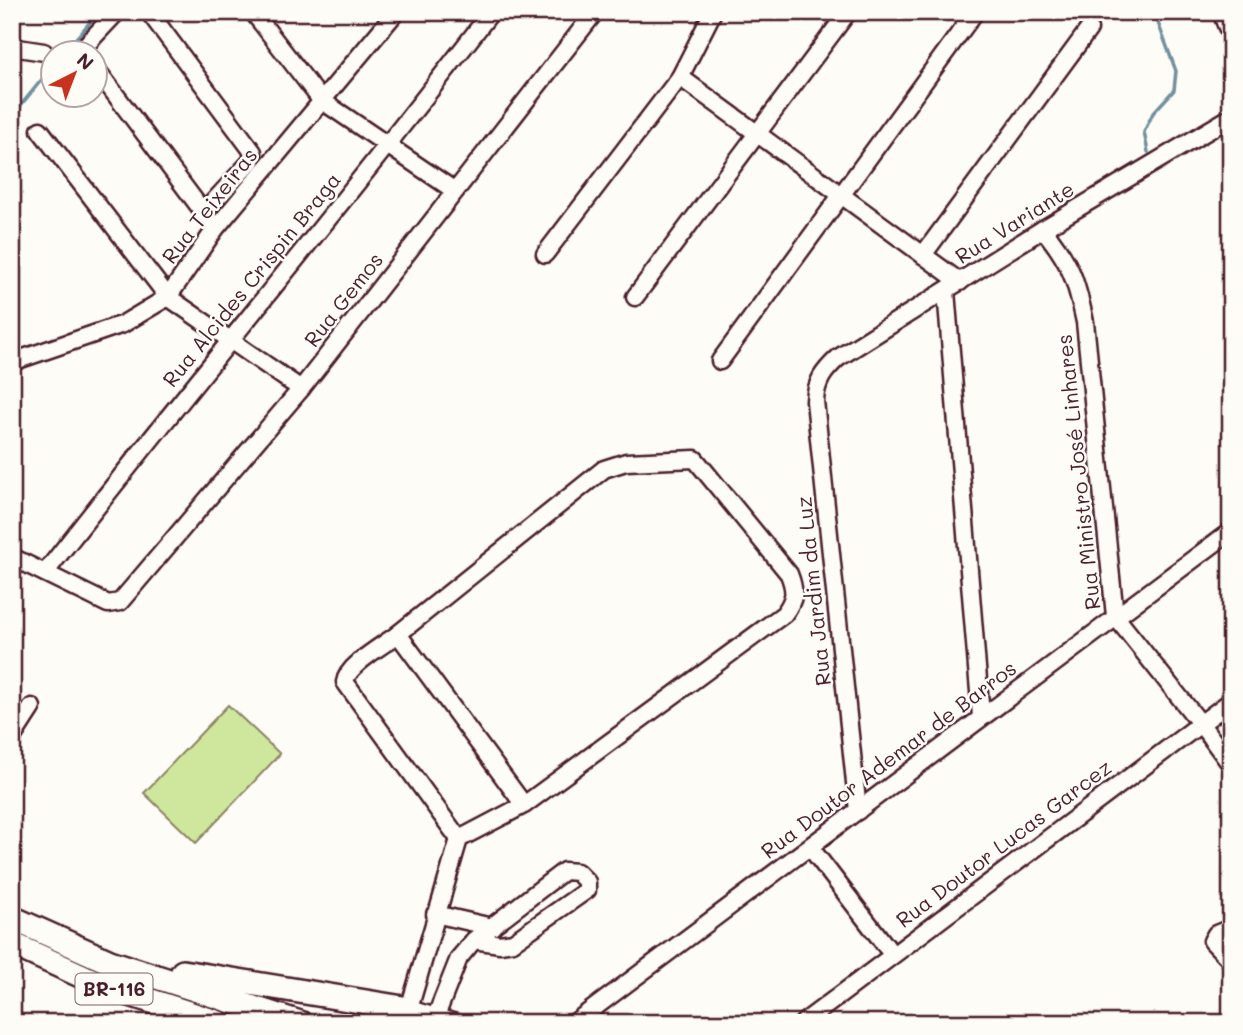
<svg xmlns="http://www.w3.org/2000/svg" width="1243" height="1035" viewBox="0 0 1243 1035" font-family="Mali,sans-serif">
<rect width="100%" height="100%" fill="#fdfcf7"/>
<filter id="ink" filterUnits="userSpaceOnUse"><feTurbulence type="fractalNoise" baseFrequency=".0143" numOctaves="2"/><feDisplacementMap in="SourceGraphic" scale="14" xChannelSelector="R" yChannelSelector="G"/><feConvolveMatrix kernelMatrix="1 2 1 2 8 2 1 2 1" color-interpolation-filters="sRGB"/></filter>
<g filter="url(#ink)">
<!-- grass -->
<polygon fill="#cfe79d" stroke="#8c8364" stroke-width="2" points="228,705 280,754 196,843 144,793"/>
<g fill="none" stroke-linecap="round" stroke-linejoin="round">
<!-- stream -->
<g stroke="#72909e" stroke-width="3.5">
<polyline points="64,52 99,12"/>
<polyline points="12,116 52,67"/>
<polyline points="1148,152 1144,132 1153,113 1174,90 1176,71 1154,12"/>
</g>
<!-- minor casing -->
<g stroke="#4a1f2b" stroke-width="21">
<g id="minor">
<polyline points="149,12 253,152 251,161 203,213"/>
<polyline points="253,12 321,100 455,191"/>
<polyline points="1221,12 1231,37"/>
<polyline points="12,47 44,52"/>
<polyline points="84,52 85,46 117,12"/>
<polyline points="94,66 210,221"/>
<polyline points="680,77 960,282"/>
<polyline points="40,130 168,297 301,389"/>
<path d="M1043 229C1071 263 1076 280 1085 322L1115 616 1200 723 1231 765"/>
<polyline points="545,254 680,77 713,12"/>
<polyline points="923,255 1089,29"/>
<polyline points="946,291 981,716"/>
<polyline points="635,297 848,12"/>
<polyline points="720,361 975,12"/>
<polyline points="12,362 123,324 168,297 216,228 396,12"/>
<polyline points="12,557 108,604 120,602 301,389 595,12"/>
<path d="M45 573C192 384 346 202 491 12"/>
<path d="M398 634C384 645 347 665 345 682L459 839"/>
<polyline points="12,738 32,707"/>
<path d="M858 811 815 401C816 381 824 371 838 358L1043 229 1231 117"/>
<polyline points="810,847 892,954"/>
<polyline points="435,914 492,927"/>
<polyline points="1231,928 1216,934 1212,941 1231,961"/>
<polyline points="436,1016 459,958 474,940 564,871 577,872 587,882 587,890 513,942 500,944 474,940"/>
<path d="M456 1023 409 1009 459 839 524 805 784 614C795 599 796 592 789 574L695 459 626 462 604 469 398 634 524 805"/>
<polyline points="574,1023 1231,531"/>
<polyline points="803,1023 1231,701"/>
</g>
</g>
<!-- highway casing -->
<g stroke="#4a1f2b" stroke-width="28">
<g id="highway">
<polyline points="12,918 110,962 300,1023"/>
<polyline points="12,944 102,985 219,1023"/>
<polyline points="183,972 409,1009"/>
</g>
</g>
<!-- minor -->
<use href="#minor" stroke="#fdfcf7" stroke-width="16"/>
<!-- highway -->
<use href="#highway" stroke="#fdfcf7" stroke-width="23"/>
</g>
</g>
<g text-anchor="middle" stroke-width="5" stroke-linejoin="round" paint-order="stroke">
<!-- shield labels -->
<rect fill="#fdfcf7" stroke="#806168" stroke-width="2" x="75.5" y="973.5" width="77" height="31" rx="5"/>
<g font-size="19" font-weight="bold" fill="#4a1f2b">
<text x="114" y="996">BR-116</text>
</g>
<!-- street labels -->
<g font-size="21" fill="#4a1f2b" stroke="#fdfcf7">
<text transform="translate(210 206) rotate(-52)" y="7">Rua Teixeiras</text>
<text transform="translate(1015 223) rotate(-32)" y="7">Rua Variante</text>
<text transform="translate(252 280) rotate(-51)" y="7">Rua Alcides Crispin Braga</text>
<text transform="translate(344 300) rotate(-52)" y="7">Rua Gemos</text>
<text transform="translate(1079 472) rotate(-96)" y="7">Rua Ministro José Linhares</text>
<text transform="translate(814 591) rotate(-96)" y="7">Rua Jardim da Luz</text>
<text transform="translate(889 760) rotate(-37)" y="7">Rua Doutor Ademar de Barros</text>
<text transform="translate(1004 844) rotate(-37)" y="7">Rua Doutor Lucas Garcez</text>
</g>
</g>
<!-- margin -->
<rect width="1243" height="1035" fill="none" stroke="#fdfcf7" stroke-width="42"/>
<rect x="21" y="21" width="1201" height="993" fill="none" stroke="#4a1f2b" stroke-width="2.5" filter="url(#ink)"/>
<!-- north arrow -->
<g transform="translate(74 74) rotate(42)"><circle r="33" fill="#fdfcf7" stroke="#b5a4a5" stroke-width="2"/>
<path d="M0-5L12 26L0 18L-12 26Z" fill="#c8321e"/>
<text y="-10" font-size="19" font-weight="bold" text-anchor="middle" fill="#4a1f2b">N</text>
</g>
</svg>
